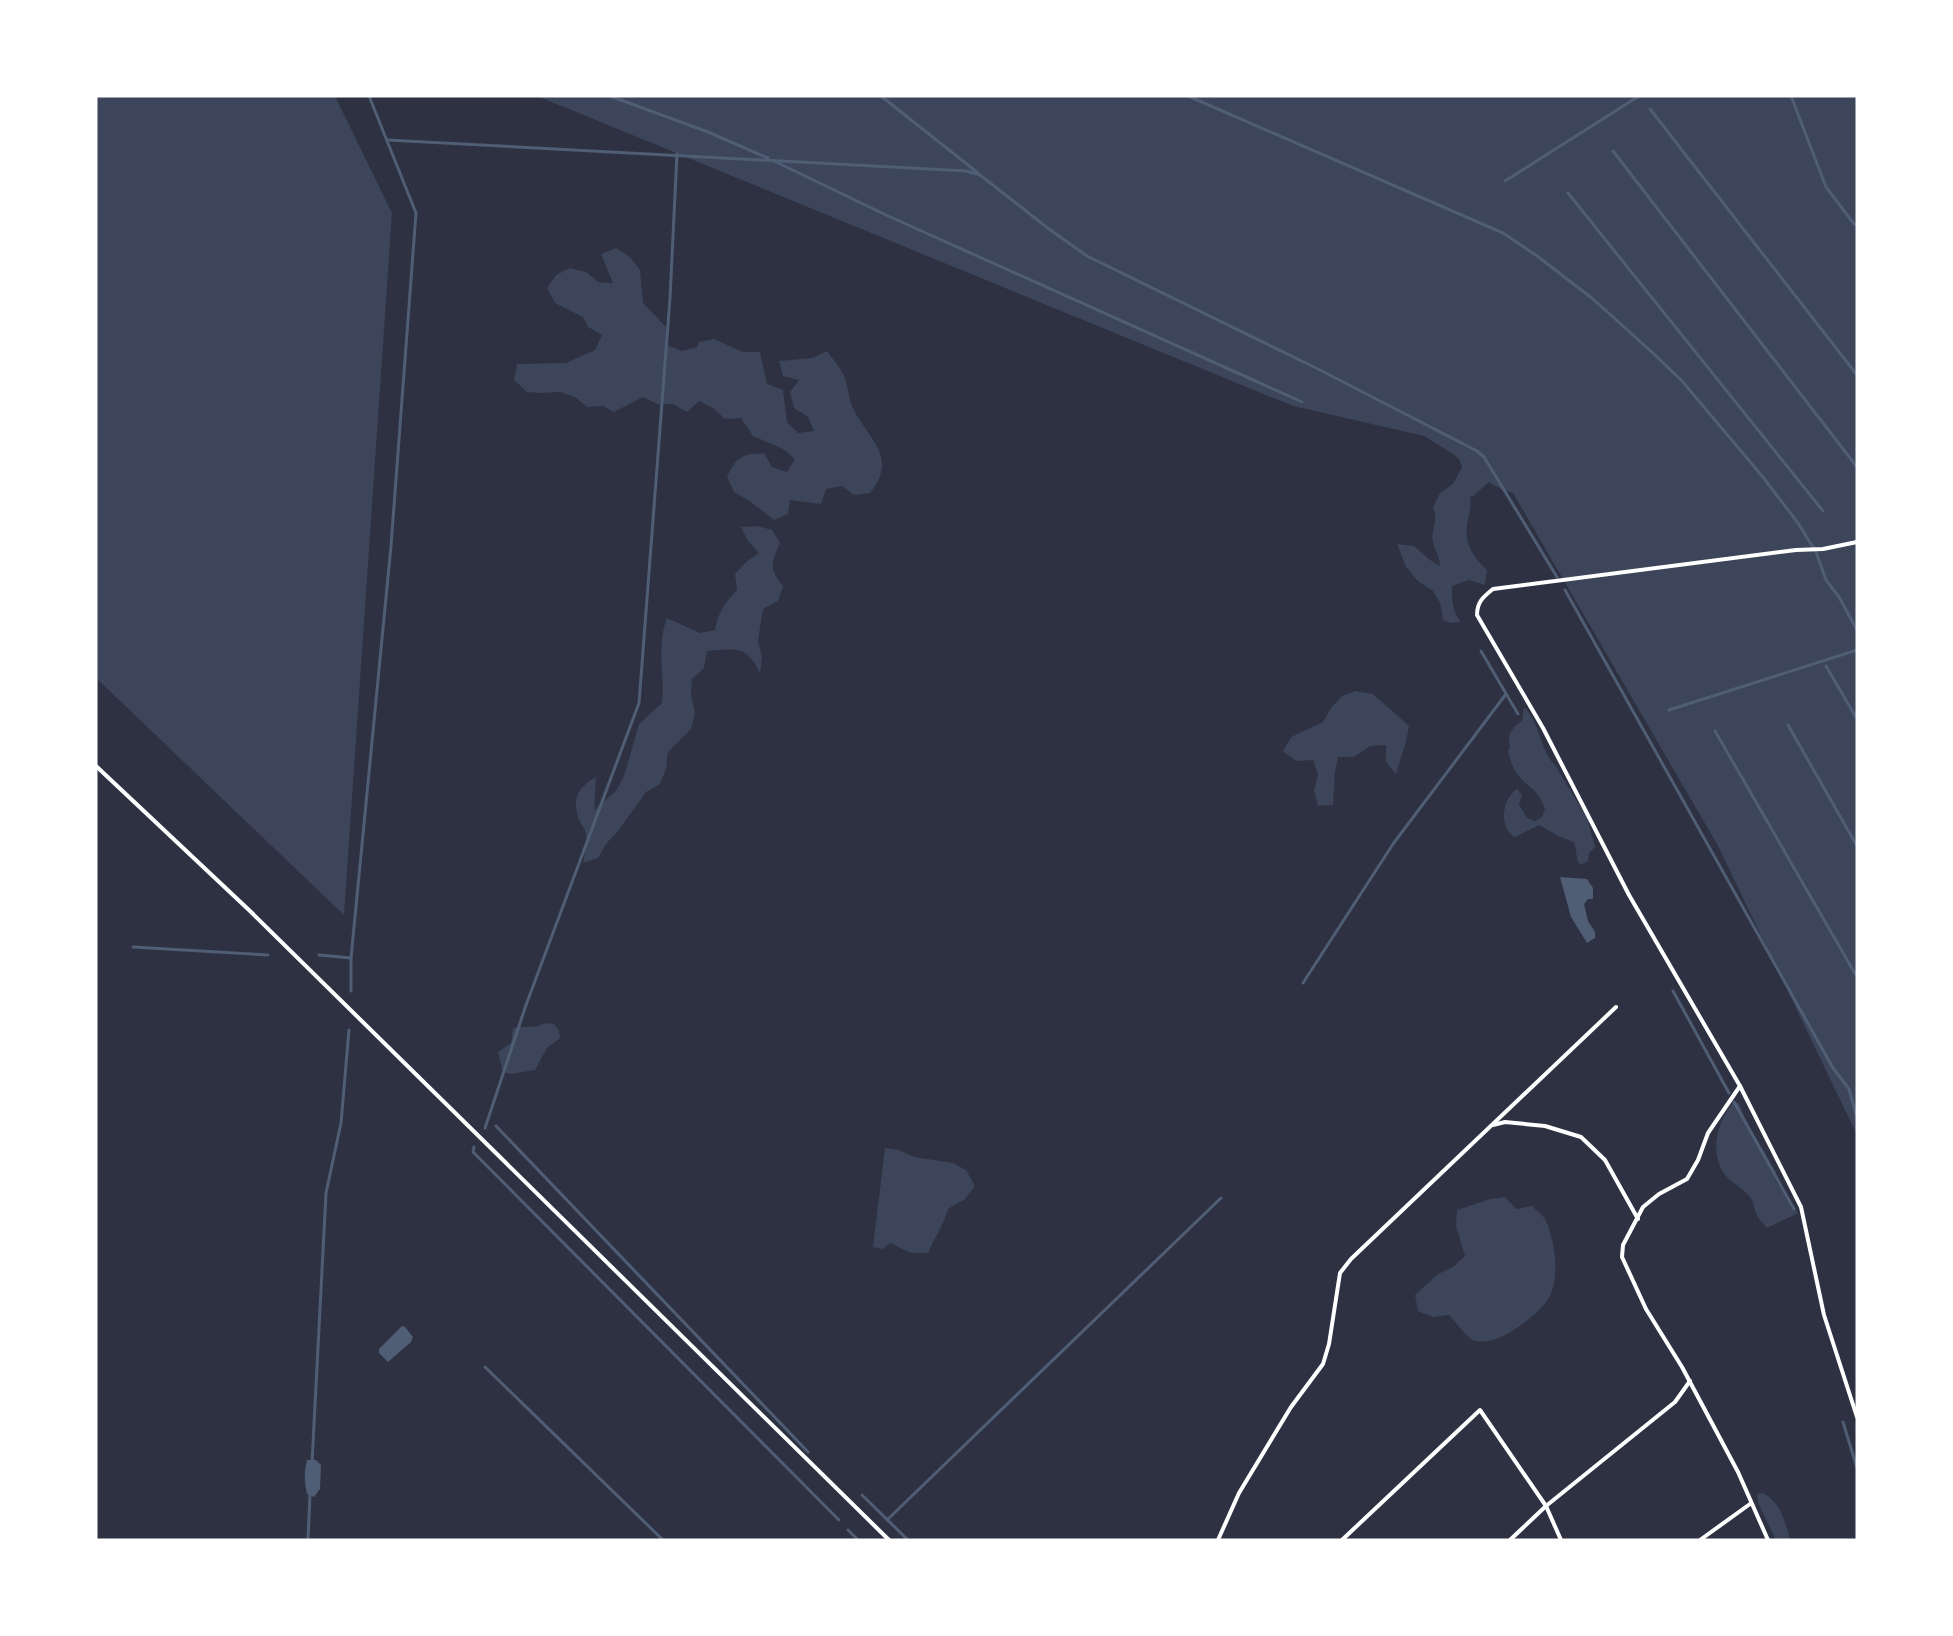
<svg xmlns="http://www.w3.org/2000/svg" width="1953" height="1636" viewBox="0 0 1953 1636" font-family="Ubuntu,sans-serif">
<rect width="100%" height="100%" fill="#2d3142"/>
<!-- green -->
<g fill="#3c4559">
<polygon points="96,96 335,96 392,213 344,915 96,678"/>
<path d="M537 96H1857V1135L1718 846 1513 493 1501 489 1489 482 1473 496 1470 497C1472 511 1469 511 1467 525 1464 543 1474 558 1487 570L1485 585 1469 580 1452 586C1452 601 1452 610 1461 622L1451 623 1443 620 1440 603 1433 591 1418 581 1406 567 1397 544 1414 546 1430 560 1440 566C1439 555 1435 551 1433 542 1430 530 1439 523 1433 507L1440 493 1453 484 1462 467 1459 459 1453 454 1424 436 1293 406Z"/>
<path d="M616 248 630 257 640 270 643 303 666 327 667 345 682 351 697 347 699 342 714 339 743 352H760L767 384 783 390 787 422 798 433 814 431 808 417 794 408 790 392 799 380 783 376 779 361 812 358 827 351C832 358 839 366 843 374 848 383 848 396 852 406 866 438 900 455 870 493L854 495 842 486 826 489 821 504 790 500 788 514 774 520 748 500 734 492 727 477C736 457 742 454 764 453L772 467 787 472 795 459 783 449 753 436 741 418 725 419 713 408 699 401 687 412 673 404H657L643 397 614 412 603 406 587 407 575 397 560 392 543 393 527 392 514 380 517 364 566 363 595 350 602 335 588 327 583 317 555 303 547 288 556 275 570 268 586 272 598 282 613 283 601 254Z"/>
<path d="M757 526 772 530 780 543C771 563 769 569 783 586L778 601 763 609 758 641 762 657 760 673C747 645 735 649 707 651L704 668 692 679 691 695 695 713 691 729 668 752 666 769 660 784 646 792 618 831 606 844 598 858 583 863C585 853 587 844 586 834 585 828 580 823 578 817 572 796 579 787 596 777L594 810 616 791 624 776 639 724 662 703C665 674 656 646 667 618L700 633 715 630C719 611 724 604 737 590L735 574 746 562 759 553 748 541 741 527Z"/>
<polygon points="1356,691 1373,694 1409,726 1406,742 1396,774 1386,762 1386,745 1370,746 1354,757 1338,757 1335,772 1333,805 1318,806 1314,790 1318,775 1313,760 1296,761 1283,751 1291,737 1323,722 1331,708 1342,696"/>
<path d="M1524 707C1541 723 1539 749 1555 765L1587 818 1595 847 1589 853 1588 861 1580 865C1575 857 1577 850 1574 842L1558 836 1539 825 1515 837C1498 827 1502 799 1517 789L1522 795 1519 804 1527 818 1535 821 1542 817 1545 809C1538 787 1526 788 1516 772 1512 766 1509 757 1508 750L1510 748C1507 735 1511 728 1522 721Z"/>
<path d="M546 1023 554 1024 559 1030 560 1038 547 1048 535 1070 511 1074 503 1072 498 1052 511 1043 513 1028C526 1025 534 1029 546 1023Z"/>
<path d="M1734 1102 1739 1103 1745 1119 1776 1172 1775 1180 1798 1213 1767 1228C1763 1223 1758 1219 1756 1213 1754 1209 1754 1204 1752 1200 1745 1189 1736 1186 1728 1178 1708 1159 1716 1120 1734 1102Z"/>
<path d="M885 1148 899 1150 914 1157 953 1163 966 1170 975 1186 965 1199 948 1209C944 1225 934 1238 928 1253H911L890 1243 883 1249 873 1247Z"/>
<path d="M1505 1197 1516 1209 1532 1206C1536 1210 1542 1214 1545 1219 1555 1240 1560 1274 1550 1296 1540 1315 1492 1352 1471 1339 1465 1335 1455 1321 1449 1315L1433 1317 1418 1311 1415 1295 1438 1274 1453 1267 1465 1256 1456 1226 1457 1210 1490 1199Z"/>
<path d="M1763 1493C1780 1501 1786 1523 1790 1540H1776L1758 1503 1757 1494Z"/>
</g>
<!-- water -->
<g fill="#4f5d75">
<polygon points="1560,877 1587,879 1593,888 1593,899 1588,899 1584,904 1588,921 1595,932 1595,938 1587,943 1571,917"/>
<polygon points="402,1326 405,1327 413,1337 411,1342 388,1362 379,1353 379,1349"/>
<path d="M307 1460H316L321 1465 320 1489 314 1497 307 1494C304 1481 304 1473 307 1460Z"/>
</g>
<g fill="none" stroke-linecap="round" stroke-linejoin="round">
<!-- stream -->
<g stroke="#4f5d75" stroke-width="3">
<polyline points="610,96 708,132 768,158"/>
<polyline points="881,96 978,173"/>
<polyline points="1188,96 1503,233 1537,256 1593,299 1654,354 1682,381 1762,476 1798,523 1816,552 1826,580 1839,597 1856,628"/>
<polyline points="1791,96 1826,187 1854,224 1857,225"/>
<polyline points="1650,109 1857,375"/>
<polyline points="387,140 966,171 980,175 1049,229 1087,256 1320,370 1477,451 1484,457 1557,577"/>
<polyline points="1613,151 1857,467"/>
<polyline points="774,161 886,215 1302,402"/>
<polyline points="1505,181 1639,96"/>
<polyline points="1568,193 1823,511"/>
<polyline points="1565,590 1833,1068 1849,1089 1857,1118"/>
<polyline points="1481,651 1518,714"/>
<polyline points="1826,666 1857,719"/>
<polyline points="1669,710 1857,650"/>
<polyline points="1788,725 1857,846"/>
<polyline points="1715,731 1857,977"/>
<polyline points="133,947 268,955"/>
<polyline points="319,955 351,958"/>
<polyline points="1303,983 1393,844 1506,694"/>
<polyline points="351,991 351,958 391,546 416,213 369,96"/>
<polyline points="1673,991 1729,1093"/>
<polyline points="1734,1102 1794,1209"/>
<polyline points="496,1126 808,1452"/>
<polyline points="485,1128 526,1005 639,703 670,298 677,154"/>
<polyline points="474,1147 473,1152 839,1520"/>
<polyline points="485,1367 663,1540"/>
<polyline points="1843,1422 1857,1468"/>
<polyline points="312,1463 326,1193 341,1123 349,1030"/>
<polyline points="862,1495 908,1540"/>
<polyline points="887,1520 1221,1198"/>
<polyline points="848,1530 858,1540"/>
<polyline points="308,1540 310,1494"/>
</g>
<!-- minor -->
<g stroke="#fff" stroke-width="4">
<path d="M1857 542 1823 549 1796 550 1493 589C1483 597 1477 602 1477 615L1543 728 1629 895 1740 1086 1801 1207 1824 1315 1857 1417"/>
<polyline points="96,766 250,911 889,1540"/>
<polyline points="1740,1086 1708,1133 1698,1160 1687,1179 1659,1194 1643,1207 1623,1245 1622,1257 1646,1309 1682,1367 1738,1472 1768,1540"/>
<polyline points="1493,1125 1505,1122 1545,1126 1581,1137 1605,1160 1638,1219"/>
<polyline points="1218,1540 1239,1493 1291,1407 1323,1364 1329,1344 1340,1273 1351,1259 1616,1007"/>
<polyline points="1342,1540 1480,1410 1546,1506 1561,1540"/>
<polyline points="1510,1540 1546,1506 1675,1402 1690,1381"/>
<polyline points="1700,1540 1750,1504"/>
</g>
</g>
<!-- border -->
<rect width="1953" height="1636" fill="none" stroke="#ffffff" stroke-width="195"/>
</svg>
